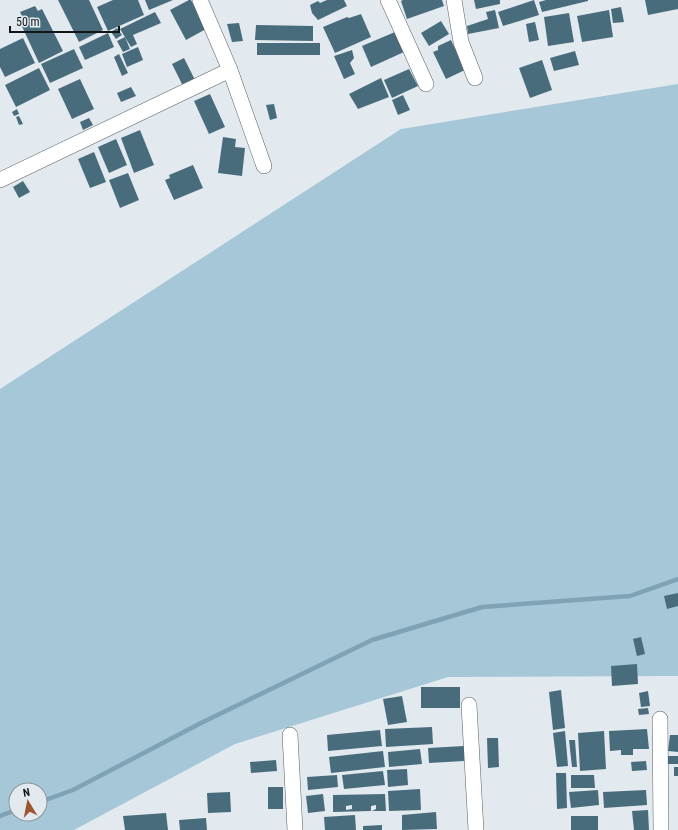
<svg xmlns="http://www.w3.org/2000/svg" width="678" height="830" viewBox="0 0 678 830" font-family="'Roboto Condensed',sans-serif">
<rect width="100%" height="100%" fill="#e2eaef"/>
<!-- green -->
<path fill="#a5c7d7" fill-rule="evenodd" d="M678 84V676L448 677 235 744 74 830H0V389L401 129ZM16 790H40V814H16Z"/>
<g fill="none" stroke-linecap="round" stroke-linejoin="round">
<!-- stream -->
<g stroke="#7fa3b4" stroke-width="4.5">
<polyline points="40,802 73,790 201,723 372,640 482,607 630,596 678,579"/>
<polyline points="0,816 16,810"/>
</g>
</g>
<!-- building -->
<g fill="#496c7c" fill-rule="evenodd">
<polygon points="58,0 89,0 103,30 79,42"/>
<polygon points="113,0 138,0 144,15 108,31 97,7"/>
<polygon points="145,0 173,0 149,10"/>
<polygon points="189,0 191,0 206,29 186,40 170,10"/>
<polygon points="327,0 344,0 347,6 318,20 312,13 310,5 318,1 320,3"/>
<polygon points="403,0 442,0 444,6 407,19 401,1"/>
<polygon points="474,0 500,0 500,4 476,9"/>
<polygon points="534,0 539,15 503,26 498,12"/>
<polygon points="546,0 588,0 588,1 542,12 539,2"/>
<polygon points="645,0 678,0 678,9 648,15"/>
<polygon points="35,6 38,11 42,9 63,51 39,63 19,20 22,16 20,12"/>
<polygon points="621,7 624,22 613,23 611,9"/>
<polygon points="495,10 499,28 468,34 467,26 488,19 486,12"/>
<polygon points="609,10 613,37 582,42 577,16"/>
<polygon points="155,12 161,23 133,35 137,44 131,47 120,29"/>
<polygon points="569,13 574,42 548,46 544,17"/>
<polygon points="361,14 371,37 335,53 323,27 347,17 349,18"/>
<polygon points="441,21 449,34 429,46 421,33"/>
<polygon points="535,22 539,40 529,42 526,24"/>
<polygon points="239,23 243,41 232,42 227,24"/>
<polygon points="256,25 313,26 313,41 255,40"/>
<polygon points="117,28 122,35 116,39 111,32"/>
<polygon points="395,32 404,52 371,67 362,46"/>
<polygon points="108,33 114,47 85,60 79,47"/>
<polygon points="125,37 130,49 123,52 117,41"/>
<polygon points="23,38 35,63 5,77 0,67 0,49"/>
<polygon points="451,40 465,70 446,79 433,52 438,50 438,46"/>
<rect x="257" y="43" width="63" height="12"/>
<polygon points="138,47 143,60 127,67 122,54"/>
<polygon points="74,49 83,68 50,83 41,64"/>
<polygon points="352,50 354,58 350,63 355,74 344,79 334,56"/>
<polygon points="575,51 579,65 554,71 550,58"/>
<polygon points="119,54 128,73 122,76 114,57"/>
<polygon points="184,58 195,80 183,86 172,64"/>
<polygon points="542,60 552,90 530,98 519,68"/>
<polygon points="39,68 50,90 16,107 5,85"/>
<polygon points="409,69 418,86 392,98 384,80"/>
<polygon points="381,78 389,97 358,109 349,94"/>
<polygon points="80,79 94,109 72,119 58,89"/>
<polygon points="131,87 136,96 121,102 117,93"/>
<polygon points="210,94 225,127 209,134 194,101"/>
<polygon points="403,95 410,110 398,115 392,100"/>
<polygon points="274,104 277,118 270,120 266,105"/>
<polygon points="17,109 19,114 14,116 12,112"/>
<polygon points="19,116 23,124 19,125 16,117"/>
<polygon points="89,118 93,125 83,130 80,122"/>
<polygon points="140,130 154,165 134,173 121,138"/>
<polygon points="223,137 236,139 235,147 245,148 242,176 218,173"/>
<polygon points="116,139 127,165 109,173 98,147"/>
<polygon points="94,152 106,182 90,188 78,159"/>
<polygon points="193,165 203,188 174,200 165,180 170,178 169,175"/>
<polygon points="128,173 139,200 120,208 109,180"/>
<polygon points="23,181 30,192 19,198 13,187"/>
<polygon points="678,593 678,606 667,609 664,596"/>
<polygon points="641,637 645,654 637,656 633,639"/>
<polygon points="637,664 638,684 612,686 611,666"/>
<rect x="421" y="687" width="39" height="21"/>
<polygon points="561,690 565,728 553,730 549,692"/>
<polygon points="648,691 650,706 641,707 639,693"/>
<polygon points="402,696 407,722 388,725 383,699"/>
<polygon points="648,708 649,714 639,715 638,709"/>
<polygon points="432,727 433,744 386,747 385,729"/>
<polygon points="647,729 649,749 633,749 633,755 621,755 621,750 610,751 609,731"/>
<polygon points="380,730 382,746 328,751 327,735"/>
<polygon points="565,731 568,766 557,767 553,733"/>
<polygon points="604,731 606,769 580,771 578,733"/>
<polygon points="670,735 678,735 678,752 668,751"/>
<polygon points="487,738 498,738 499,767 488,768"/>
<polygon points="569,740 575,740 577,767 572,767"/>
<polygon points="464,746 464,761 429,763 428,748"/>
<polygon points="420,749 422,764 389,767 388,752"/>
<polygon points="383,751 385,767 331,773 329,757"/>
<rect x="668" y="756" width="10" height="8"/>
<polygon points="276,760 277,771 251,773 250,762"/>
<polygon points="646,761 647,770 632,771 631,762"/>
<rect x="674" y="767" width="4" height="9"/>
<polygon points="407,769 408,785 388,787 387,770"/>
<polygon points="383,771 385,785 344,789 342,775"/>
<polygon points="556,773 566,773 567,808 557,809"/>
<polygon points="337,775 338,787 308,790 307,777"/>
<polygon points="571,775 594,775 595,788 571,788"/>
<rect x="268" y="787" width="15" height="22"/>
<polygon points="420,789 421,810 389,811 388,791"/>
<polygon points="598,790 599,805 571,808 569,792"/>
<polygon points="646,790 647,805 604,808 603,792"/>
<polygon points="230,792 231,812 208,813 207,793"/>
<polygon points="323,794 325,811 308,813 306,796"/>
<path d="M385 794 386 811H372L376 809V805L371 806V811L333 812V795ZM352 805V809L346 810V806Z"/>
<polygon points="648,810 649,830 634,830 632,811"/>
<polygon points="436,812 437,829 402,830 402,815"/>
<polygon points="166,813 168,830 125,830 123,816"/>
<polygon points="355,815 356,830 325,830 324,817"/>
<rect x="571" y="816" width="27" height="14"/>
<polygon points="206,818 207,830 180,830 179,820"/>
<polygon points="382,825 382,830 363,830 363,826"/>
</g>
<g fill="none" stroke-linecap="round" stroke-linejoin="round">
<!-- minor casing -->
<g stroke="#596064" stroke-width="16">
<g id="minor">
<polyline points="200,0 230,70 264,166"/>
<polyline points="388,0 426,84"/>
<polyline points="454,0 461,42 475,78"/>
<polyline points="0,180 230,70"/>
<polyline points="469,705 476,830"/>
<polyline points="660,719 661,830"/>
<polyline points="290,735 295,830"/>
</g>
</g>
<!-- minor -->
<use href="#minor" stroke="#fff" stroke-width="15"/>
</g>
<!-- north arrow -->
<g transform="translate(28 802) rotate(350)"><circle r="19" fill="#e2eaef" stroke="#8f9598"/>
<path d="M0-3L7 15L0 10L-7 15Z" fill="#9c552d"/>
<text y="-6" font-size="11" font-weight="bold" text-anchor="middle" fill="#121516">N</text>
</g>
<!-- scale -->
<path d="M10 26v6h109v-6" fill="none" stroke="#121516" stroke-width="2"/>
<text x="16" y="26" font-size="12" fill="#121516" stroke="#e2eaef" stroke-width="3" paint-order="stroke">50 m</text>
</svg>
